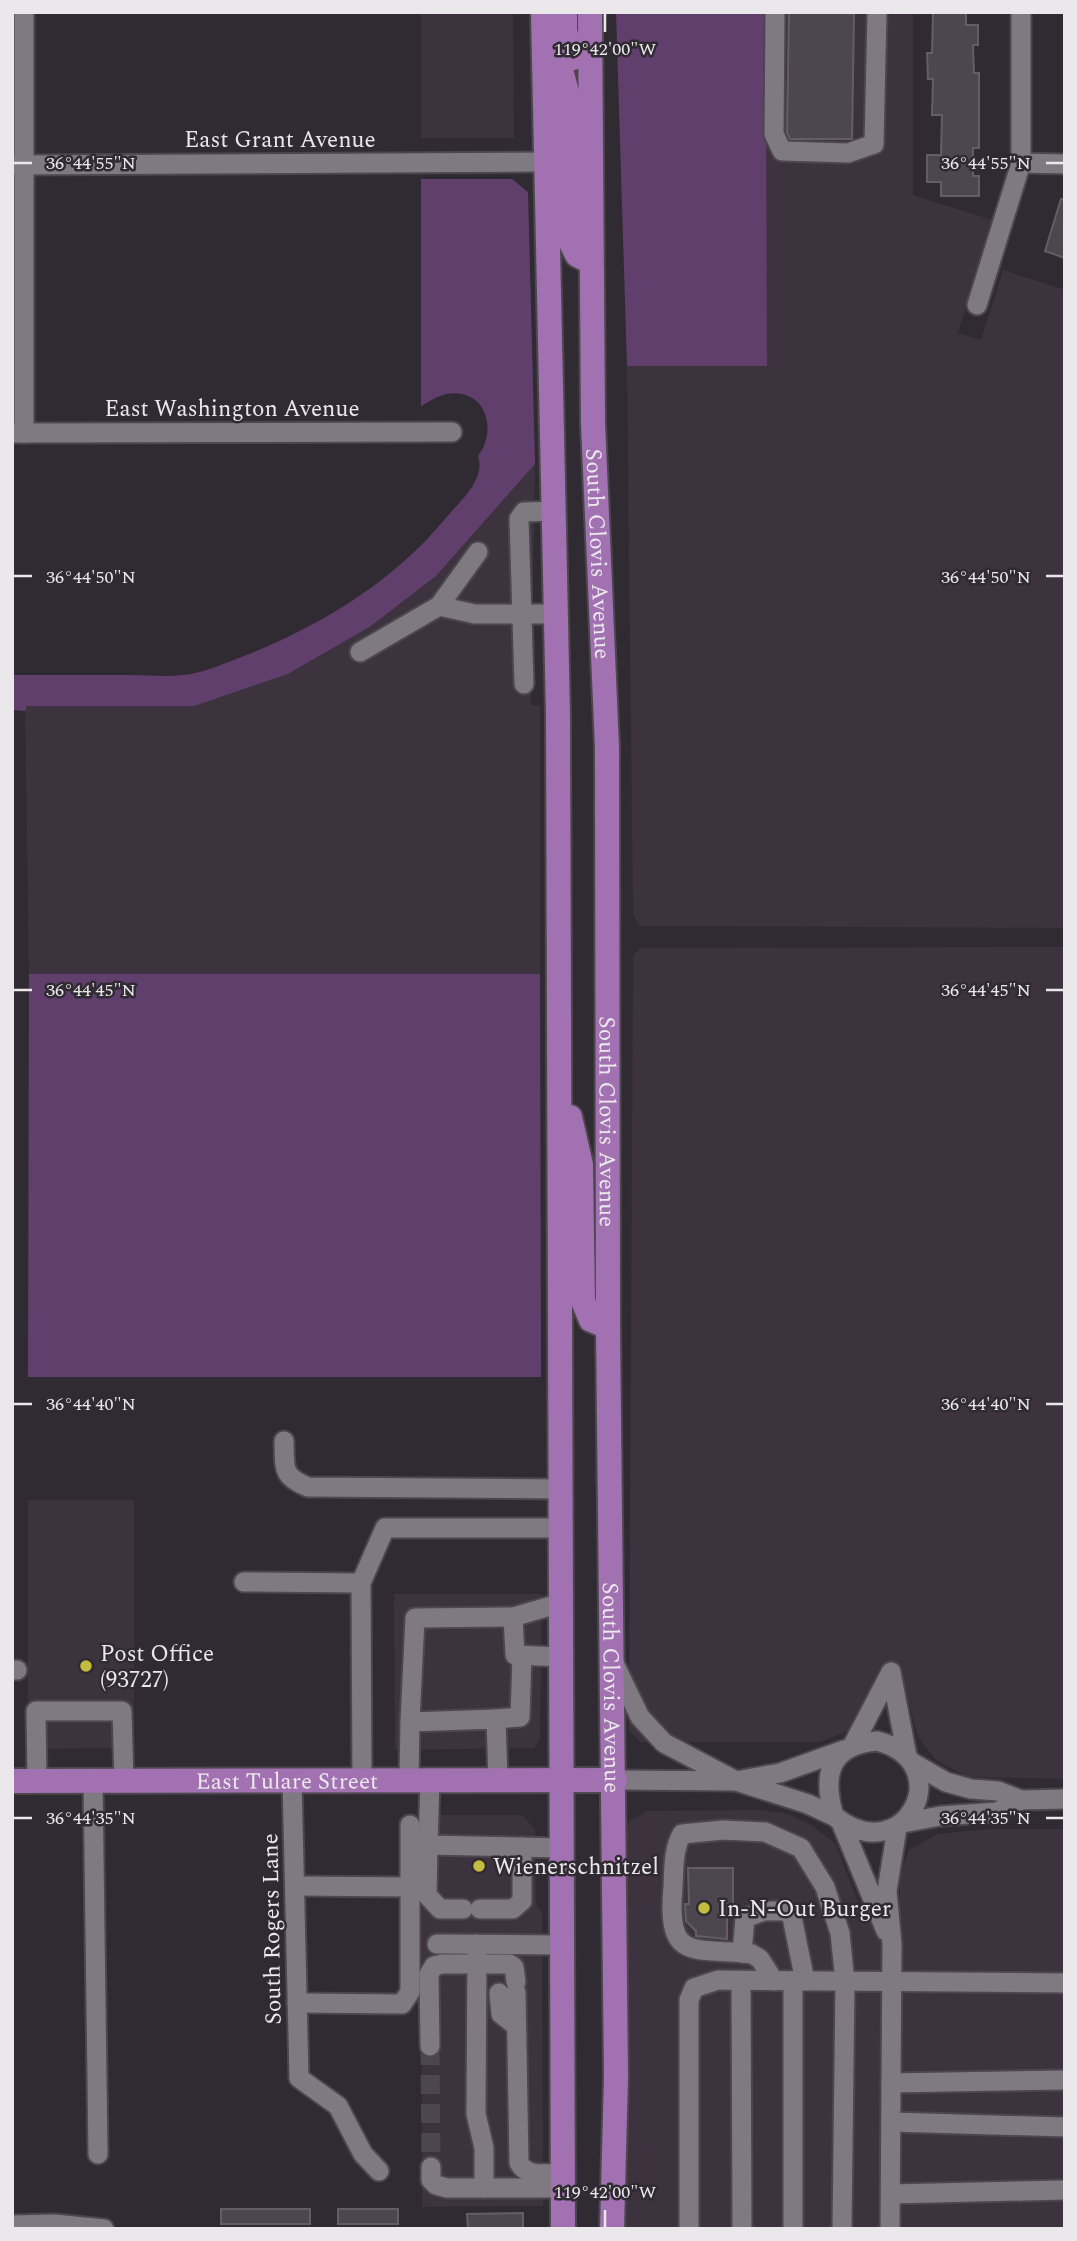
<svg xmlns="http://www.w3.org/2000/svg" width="1077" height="2241" viewBox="0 0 1077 2241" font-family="Spectral,serif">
<rect width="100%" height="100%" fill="#302b32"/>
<!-- built -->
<g fill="#3c333f">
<polygon points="421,12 513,12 514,138 421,138"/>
<polygon points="766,12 913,12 913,195 992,220 958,333 981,340 1003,270 1065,290 1065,928 640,926 633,914 627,366 767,366"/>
<polygon points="535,464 531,705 540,706 540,974 29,974 25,706 194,706 288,674 371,626 436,576"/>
<polygon points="1065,947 1065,1779 968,1777 937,1761 918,1737 905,1689 870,1687 863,1709 848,1731 820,1742 640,1742 629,1730 633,956 640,948"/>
<polygon points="28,1500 134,1500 134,1748 28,1749"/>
<polygon points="394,1594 542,1594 540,1740 533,1748 395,1750"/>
<polygon points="761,1810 788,1814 811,1825 835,1843 861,1909 900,1902 900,1874 909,1850 938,1834 990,1829 1065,1829 1065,2229 626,2229 624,1838 629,1822 647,1811"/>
<polygon points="422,1815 522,1815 535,1829 536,1904 542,1913 543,2206 422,2207"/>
</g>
<!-- green -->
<g fill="#603f6c">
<polygon points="616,12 766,12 767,366 627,366"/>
<path d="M421 179H512L528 192 535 464 436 576 371 626 288 674 194 706H26V711L12 710V675C51 675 91 675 130 675 147 675 166 677 183 675 204 673 225 663 244 656 320 626 393 582 445 519 459 502 486 480 478 456 498 430 486 387 446 394 437 396 429 402 421 406Z"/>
<polygon points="29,974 540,974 541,1377 28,1377"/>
</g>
<!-- building -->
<g fill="#4c464e" stroke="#635e65" stroke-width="2">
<polygon points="789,12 854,12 852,139 790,139 787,133"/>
<polygon points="933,12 966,12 966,25 978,25 978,45 973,45 974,73 979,73 979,148 973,148 973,176 979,176 979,196 941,196 941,182 927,182 927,155 941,155 942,115 932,115 933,79 928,79 927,53 932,53"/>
<polygon points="1061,199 1065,199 1065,258 1045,251"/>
<polygon points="688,1868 733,1868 733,1912 727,1914 727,1939 696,1936 696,1931 686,1921 685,1904 689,1904"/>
<rect x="221" y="2209" width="89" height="15"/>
<rect x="338" y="2209" width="60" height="15"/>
<polygon points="523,2213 523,2229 468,2229 467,2214"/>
</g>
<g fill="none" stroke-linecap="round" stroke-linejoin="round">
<!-- minor-tunnel -->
<polyline stroke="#4c474e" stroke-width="19" stroke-dasharray="19 10" stroke-linecap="butt" points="430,2046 431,2167"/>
<!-- minor casing -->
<g stroke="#4b474c" stroke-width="23">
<g id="minor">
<polyline points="775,12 774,134 782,151 848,153 874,144 877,12"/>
<polyline points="1021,163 1065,164"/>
<polyline points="12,165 547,162"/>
<polyline points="977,305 1021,163 1021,12"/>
<polyline points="12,433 452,432"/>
<polyline points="24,433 24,12"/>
<polyline points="439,606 478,552"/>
<polyline points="360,652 439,606 475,614 556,614"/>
<polyline points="524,684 519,519 524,512 554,511"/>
<path d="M284 1441C285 1468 281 1476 308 1487L561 1489"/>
<polyline points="244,1582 361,1583"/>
<polyline points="561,1603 513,1617 515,1655 561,1657"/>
<polyline points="614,1663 640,1717 664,1743 736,1781 808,1804 834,1816"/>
<polyline points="12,1670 17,1670"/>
<polyline points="496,1719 520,1717 522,1656"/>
<polyline points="410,1722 415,1618 513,1617"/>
<path d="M877 1741C960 1762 906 1873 834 1816 822 1775 829 1745 877 1741Z"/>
<polyline points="853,1745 891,1672 907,1756"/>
<polyline points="913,1763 946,1782 971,1789 998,1791 1021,1800 1065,1799"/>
<polyline points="409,1779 410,1722 496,1719 498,1779"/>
<polyline points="430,1779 428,1845 562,1848"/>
<polyline points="292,1780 299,2078 338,2106 363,2154 379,2171"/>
<polyline points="362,1780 361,1583 385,1528 561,1528"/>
<polyline points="615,1780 736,1781 780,1773 844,1750"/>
<polyline points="37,1781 36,1711 122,1711 124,1781"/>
<polyline points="93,1781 98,2154"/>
<polyline points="841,1822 886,1931"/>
<polyline points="903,1823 940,1816 997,1812 1021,1800"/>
<polyline points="428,1845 427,1895 440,1909 463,1909"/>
<polyline points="295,1886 410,1887"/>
<polyline points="480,1909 513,1909 522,1901 522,1847"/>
<polyline points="437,1944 562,1945"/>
<polyline points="477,1944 476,2114 484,2148 484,2188"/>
<polyline points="742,1953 745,1918 764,1911 787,1911 792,1917 805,1981"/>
<polyline points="741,1981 742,2229"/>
<path d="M774 1981 760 1959 752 1954C695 1946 666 1965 673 1887 674 1869 673 1849 682 1834L723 1830 765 1832 801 1848 825 1887 840 1933 845 1982 842 2229"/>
<polyline points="793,1981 793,2229"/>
<path d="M516 1992 519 2163C527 2178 548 2173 563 2173"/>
<polyline points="499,1993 501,2014 516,2026"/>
<polyline points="297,2003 402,2004 410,1992 410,1825"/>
<polyline points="430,2046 429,1974 434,1966 442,1964 510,1964 514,1967 516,1982"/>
<polyline points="891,2083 1065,2080"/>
<polyline points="891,2122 1065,2127"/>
<polyline points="431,2167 431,2180 436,2185 447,2188 563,2188"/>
<polyline points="891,2194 1065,2190"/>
<polyline points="12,2225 54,2224 104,2229"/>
<polyline points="689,2229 689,2000 694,1988 718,1980 1065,1983"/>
<polyline points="890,2229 892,1944 887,1891 897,1828"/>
</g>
</g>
<!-- major casing -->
<g stroke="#4b474c" stroke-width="28">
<g id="major">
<polyline points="543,12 558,715 563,2229"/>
<polyline points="565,12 565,31 573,58"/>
<path id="s1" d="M590 12 593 423 607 747 608 1327 616 2077 612 2229"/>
<polyline points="552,36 568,96 570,241 577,255 591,262"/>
<polyline points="570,1117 581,1165 583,1301 591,1320 608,1327"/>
<path id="s2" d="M12 1781 615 1780"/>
</g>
</g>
<!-- minor -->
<use href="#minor" stroke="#7f7982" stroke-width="19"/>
<!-- major -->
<use href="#major" stroke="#a171b1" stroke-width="24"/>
</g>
<!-- ticks -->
<path fill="none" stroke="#ebe8ec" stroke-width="2.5" d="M605 14V32M14 163H32M1046 163H1063M14 576H32M1046 576H1063M14 990H32M1046 990H1063M14 1404H32M1046 1404H1063M14 1818H32M1046 1818H1063M605 2210V2227"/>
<!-- markers -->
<g fill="#c2bd3f" stroke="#302b32" stroke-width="2.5">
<circle cx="86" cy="1666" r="7"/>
<circle cx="479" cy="1866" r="7"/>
<circle cx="704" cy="1908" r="7"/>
</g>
<g text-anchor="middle" stroke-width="5" stroke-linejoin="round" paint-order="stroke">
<!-- street labels -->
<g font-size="23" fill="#ebe8ec" stroke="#302b32">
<text x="280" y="147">East Grant Avenue</text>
<text x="232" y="416">East Washington Avenue</text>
<text dy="8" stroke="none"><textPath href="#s1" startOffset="542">South Clovis Avenue</textPath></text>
<text dy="8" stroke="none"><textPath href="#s1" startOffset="1110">South Clovis Avenue</textPath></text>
<text dy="8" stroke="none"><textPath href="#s1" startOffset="1676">South Clovis Avenue</textPath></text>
<text dy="8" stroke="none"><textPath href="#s2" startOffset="275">East Tulare Street</textPath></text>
<text transform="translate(271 1929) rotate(-91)" y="8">South Rogers Lane</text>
</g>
<!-- poi labels -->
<g font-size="23" fill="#ebe8ec" stroke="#302b32" text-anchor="start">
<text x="100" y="1661">Post Office<tspan x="100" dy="26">(93727)</tspan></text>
<text x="493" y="1874">Wienerschnitzel</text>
<text x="718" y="1916">In-N-Out Burger</text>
</g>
</g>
<g font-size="18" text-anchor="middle" fill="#ebe8ec" stroke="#302b32" stroke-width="5" stroke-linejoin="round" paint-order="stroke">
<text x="605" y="55">119°42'00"W</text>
<text x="91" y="169">36°44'55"N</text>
<text x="986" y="169">36°44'55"N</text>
<text x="91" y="583">36°44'50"N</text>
<text x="986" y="583">36°44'50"N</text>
<text x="91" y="996">36°44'45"N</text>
<text x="986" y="996">36°44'45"N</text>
<text x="91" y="1410">36°44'40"N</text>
<text x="986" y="1410">36°44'40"N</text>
<text x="91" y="1824">36°44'35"N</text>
<text x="986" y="1824">36°44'35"N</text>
<text x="605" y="2198">119°42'00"W</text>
</g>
<!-- border -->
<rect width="1077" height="2241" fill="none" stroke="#ebe8ec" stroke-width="28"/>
</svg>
